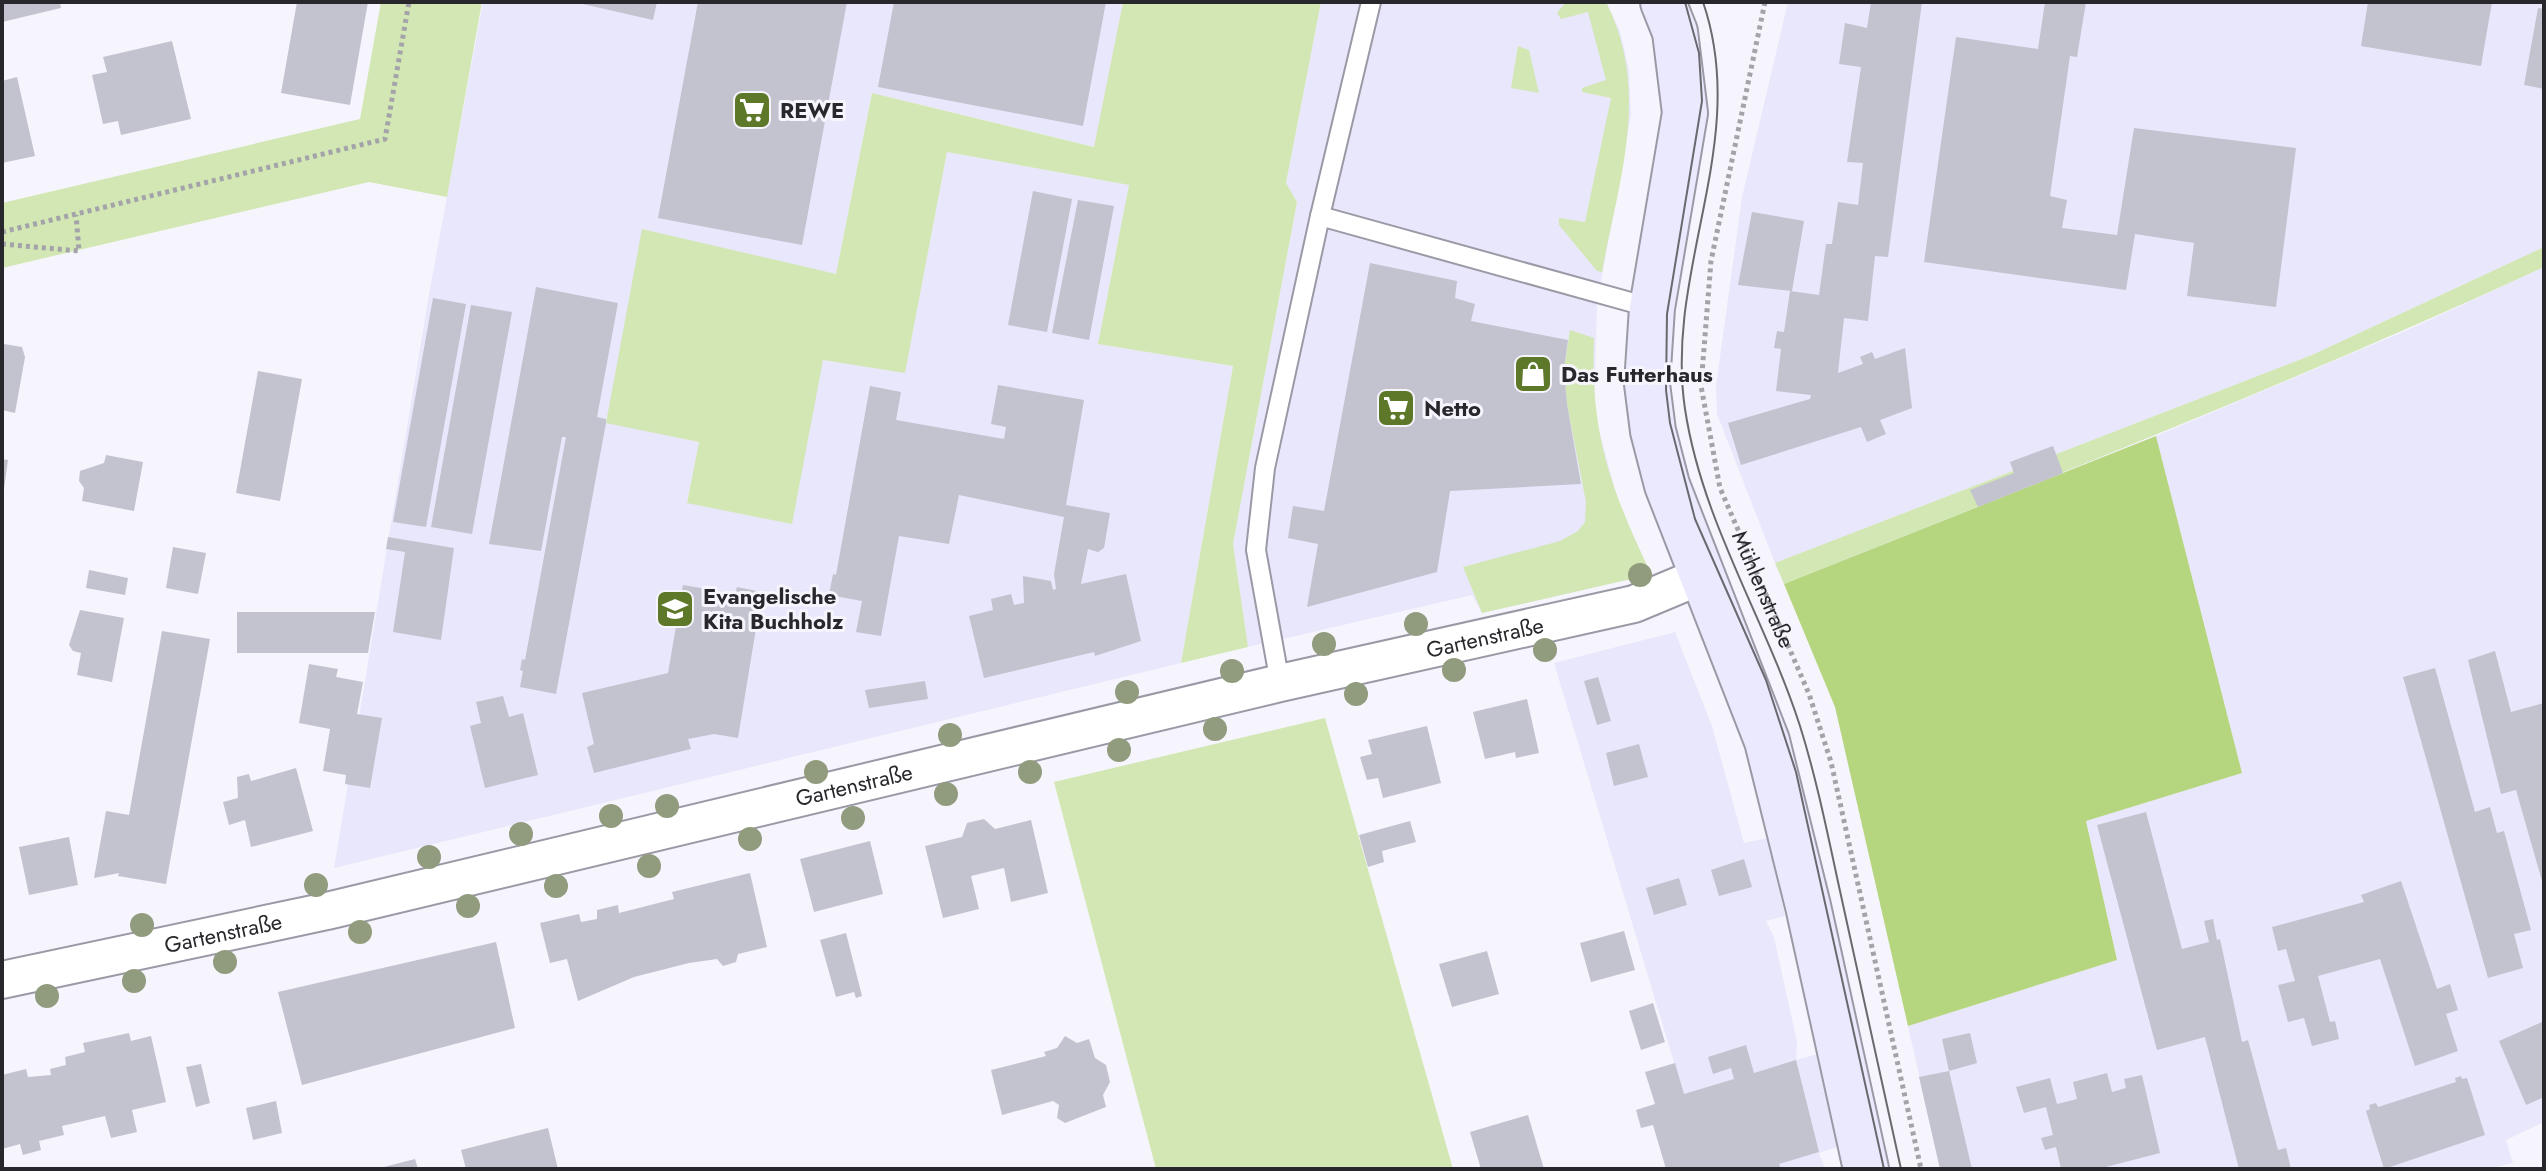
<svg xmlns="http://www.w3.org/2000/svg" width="2546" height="1171" viewBox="0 0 2546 1171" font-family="Jost,sans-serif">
<rect width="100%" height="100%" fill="#f6f5fd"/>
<!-- built -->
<g fill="#e9e7fc">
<polygon points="483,2 1123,2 1095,147 872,93 836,274 606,422 699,442 687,502 823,360 905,372 947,152 1129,185 1098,344 1233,366 1181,663 334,868 429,294"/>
<polygon points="1321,2 1606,2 1620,31 1629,70 1631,115 1597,304 1594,412 1621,512 1654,580 1646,584 1631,579 1482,613 1472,595 1248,647 1233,544 1297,202 1286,183"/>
<polygon points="1788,2 2544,2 2544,247 2312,355 1775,563 1717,414 1716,386 1742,197"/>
<polygon points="2544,267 2544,1122 2506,1140 2513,1163 2489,1169 1940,1169 1908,1026 2117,960 2086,821 2242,773 2156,436 2410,329"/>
<polygon points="1675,632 1712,726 1744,843 1768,838 1785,916 1766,921 1774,937 1797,1042 1796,1060 1817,1054 1837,1147 1819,1153 1825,1169 1706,1169 1554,663"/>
</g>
<!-- green -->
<g fill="#d2e7b3">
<polygon points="381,2 482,2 447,197 369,182 2,268 2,203 360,119"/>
<polygon points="1123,2 1321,2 1286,183 1297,202 1233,544 1248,647 1181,663 1233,366 1098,344 1129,185 947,152 905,373 823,360 792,524 687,503 699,442 606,423 642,229 836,274 872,93 1094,147"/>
<path d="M1566 2H1606C1651 91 1619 179 1602 272L1597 271 1559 225V218L1585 222 1611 98 1582 92V88L1606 80 1588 12 1561 19 1557 13Z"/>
<polygon points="1518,46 1529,50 1539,93 1511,88"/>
<path d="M2544 247V267C2295 382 2039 482 1784 584L1775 563 2312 355Z"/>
<path d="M1570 330 1594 338C1590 437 1612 492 1654 580L1646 584 1631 579 1482 613 1463 567 1560 541 1578 531 1585 522 1586 502 1567 404 1564 369Z"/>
<polygon points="1325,718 1453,1169 1156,1169 1054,782"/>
</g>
<!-- forest -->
<polygon fill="#b6d57f" points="2156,436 2242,773 2086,821 2117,960 1908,1026 1835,707 1784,584"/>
<!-- building -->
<g fill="#c3c2cf">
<polygon points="2,2 60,2 61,8 2,22"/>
<polygon points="297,2 368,2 350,105 281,93"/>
<polygon points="574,2 657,2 653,20"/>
<polygon points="698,2 847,2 802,245 658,218"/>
<polygon points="894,2 1106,2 1083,126 878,87"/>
<polygon points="1871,2 1922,2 1888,257 1875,256 1868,321 1844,318 1838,373 1863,364 1860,357 1872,352 1875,359 1905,348 1912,408 1880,420 1886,434 1867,442 1861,427 1741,465 1728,423 1810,399 1811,395 1776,391 1781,349 1774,348 1777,331 1784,332 1790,291 1819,295 1826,244 1832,244 1838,202 1858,205 1863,163 1847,162 1861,67 1839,64 1845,23 1867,28"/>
<polygon points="2045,2 2086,2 2077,57 2070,56 2050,196 2067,200 2062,228 2117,235 2134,128 2296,148 2276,307 2187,296 2194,243 2135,234 2126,290 1924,262 1956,37 2038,49"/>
<polygon points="2368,2 2492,2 2481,66 2361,46"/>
<polygon points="2538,8 2544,9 2544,89 2524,85"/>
<polygon points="172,41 191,119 121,135 118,121 103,124 92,75 107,72 103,57"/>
<polygon points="17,77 35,156 2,163 2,81"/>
<polygon points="1033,191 1072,199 1047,332 1008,325"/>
<polygon points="1078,200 1114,206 1089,340 1052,333"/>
<polygon points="1752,212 1804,221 1792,291 1738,285"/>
<polygon points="1370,263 1457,281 1455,298 1475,304 1471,321 1568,340 1564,369 1567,404 1581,484 1450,491 1437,572 1307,607 1318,544 1288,538 1293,506 1324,511"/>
<polygon points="536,287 618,303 597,417 606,419 606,423 556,694 520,687 523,671 520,670 522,659 525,660 566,437 562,437 541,551 489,544"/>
<polygon points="433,298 466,304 426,527 393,522"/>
<polygon points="471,305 512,312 472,534 431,527"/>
<polygon points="4,344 22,347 25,357 15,413 2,410"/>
<polygon points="258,371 302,379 280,501 236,493"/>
<polygon points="998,385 1084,400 1066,505 1110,513 1104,548 1098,552 1088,549 1081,584 1126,574 1141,641 1095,656 1094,652 984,678 969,616 993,610 991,599 1011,594 1014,605 1024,603 1023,576 1051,581 1053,590 1056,589 1054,574 1064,517 959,495 949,544 899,536 881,636 856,632 862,601 829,595 833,574 836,575 870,386 901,392 896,420 1004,439 1006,427 991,424"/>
<polygon points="2053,446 2063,473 1978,507 1970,490 2014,473 2010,462"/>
<polygon points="106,455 143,462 134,511 82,501 84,488 79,481 80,471 104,463"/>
<polygon points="2,459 8,460 4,489 2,489"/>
<polygon points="388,537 454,548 441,640 393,632 405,552 386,549"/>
<polygon points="173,547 206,553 198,594 166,588"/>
<polygon points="89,570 128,578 125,595 86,588"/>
<polygon points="683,585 735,594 737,587 762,592 738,738 714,734 688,739 691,749 594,773 587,747 594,744 582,693 668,673"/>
<polygon points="80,610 124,618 112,682 77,675 81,653 73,651 69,645"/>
<polygon points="237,612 375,612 368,653 237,653"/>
<polygon points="162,631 210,639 166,884 118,876 119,873 94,878 106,811 129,815"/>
<polygon points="2495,651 2511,712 2544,703 2544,888 2516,790 2501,794 2468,660"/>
<polygon points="309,664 338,669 336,677 363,682 357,714 382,718 370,788 345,784 346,775 323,771 330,729 299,723"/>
<polygon points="2435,668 2475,812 2490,807 2497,833 2504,831 2531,930 2514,934 2523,968 2488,978 2403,677"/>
<polygon points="1598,677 1611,721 1597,725 1584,681"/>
<polygon points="925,681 928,699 869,708 865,690"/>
<polygon points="503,696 509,717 523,713 538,775 485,788 470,726 481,723 476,702"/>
<polygon points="1527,699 1539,753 1516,758 1515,752 1485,759 1473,712"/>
<polygon points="1427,726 1441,783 1383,798 1378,778 1367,780 1360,757 1372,754 1368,740"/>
<polygon points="1639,744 1648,777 1614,786 1606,753"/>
<polygon points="296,768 313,831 251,847 245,820 229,825 223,802 238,798 237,777 249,774 251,781"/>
<polygon points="2146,812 2182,949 2209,942 2204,921 2213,919 2217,940 2220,939 2242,1042 2248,1040 2278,1150 2286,1148 2291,1169 2239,1169 2205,1037 2157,1050 2097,825"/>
<polygon points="984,819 995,829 1031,820 1048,893 1011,902 1004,868 971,876 979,909 943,918 925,846 962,837 967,823"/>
<polygon points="1410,821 1416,842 1382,851 1384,862 1368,867 1359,835"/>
<polygon points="69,837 78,885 29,895 19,847"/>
<polygon points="870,841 883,894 814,912 800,859"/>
<polygon points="1744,859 1752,887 1719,896 1711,870"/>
<polygon points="750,873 767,947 738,954 736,962 723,966 717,959 689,963 634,977 578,1001 567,959 550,963 540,923 579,914 581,922 597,919 597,910 618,905 619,913 674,899 672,892"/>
<polygon points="1679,878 1687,905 1654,915 1646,888"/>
<polygon points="2401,881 2437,989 2450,984 2458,1010 2446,1014 2458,1051 2415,1066 2380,959 2318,976 2330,1022 2335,1021 2339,1039 2312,1046 2304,1018 2288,1022 2278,985 2295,981 2286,949 2278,951 2272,927 2364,902 2361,895"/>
<polygon points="1624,931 1635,970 1591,982 1580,943"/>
<polygon points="846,933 862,996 856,998 854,992 836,997 820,940"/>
<polygon points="496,942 515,1028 302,1085 278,992"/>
<polygon points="1487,951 1499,994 1452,1007 1439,964"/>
<polygon points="1653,1003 1665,1042 1641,1050 1629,1011"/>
<polygon points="2544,1021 2544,1097 2526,1105 2499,1041"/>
<polygon points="129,1033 131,1041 151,1036 166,1102 132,1110 137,1132 111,1138 105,1116 62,1126 64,1135 39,1141 41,1150 23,1155 20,1144 2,1149 2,1075 26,1069 28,1077 51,1075 50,1069 66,1065 65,1057 85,1052 83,1043"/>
<polygon points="1970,1033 1977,1063 1949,1071 1942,1039"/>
<polygon points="1065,1036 1077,1043 1089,1039 1095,1058 1106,1065 1110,1082 1103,1095 1106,1107 1065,1123 1057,1118 1059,1105 1053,1101 1002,1115 991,1070 1046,1056 1044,1052 1057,1048"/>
<polygon points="1746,1045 1754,1073 1796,1060 1819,1152 1779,1164 1781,1169 1666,1169 1653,1125 1641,1128 1636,1110 1655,1104 1645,1072 1675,1063 1684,1094 1734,1079 1731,1068 1713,1074 1708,1057"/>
<polygon points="201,1064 210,1103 196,1107 186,1067"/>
<polygon points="1949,1071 1972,1169 1940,1169 1919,1077"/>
<polygon points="2107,1073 2112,1092 2126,1088 2124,1079 2142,1075 2160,1153 2098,1169 2061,1169 2056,1147 2045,1150 2041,1138 2053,1135 2046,1107 2024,1113 2016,1087 2050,1078 2057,1104 2077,1099 2073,1082"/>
<polygon points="2461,1076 2462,1079 2467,1078 2485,1135 2384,1169 2366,1111 2370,1109 2369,1105 2376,1103 2378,1107 2456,1082 2455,1078"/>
<polygon points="276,1101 282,1133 253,1140 246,1108"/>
<polygon points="1528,1115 1544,1169 1481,1169 1470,1132"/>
<polygon points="548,1128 558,1169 466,1169 461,1150"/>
<polygon points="415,1159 418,1169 380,1169 380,1168"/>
</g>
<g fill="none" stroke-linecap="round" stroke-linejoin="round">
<!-- lane casing -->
<g stroke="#9a99a5" stroke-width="22">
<g id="lane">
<polyline points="1371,2 1320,216 1652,308"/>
<polyline points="1280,683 1256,550 1265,468 1320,216"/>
</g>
</g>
<!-- street casing -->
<g stroke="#9a99a5" stroke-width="40">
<g id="street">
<path id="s2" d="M2 980 327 911 1280 683 1634 604 1701 576"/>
</g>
</g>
<!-- secondary casing -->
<g stroke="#9a99a5" stroke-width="48">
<polyline id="secondary" points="1663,2 1675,32 1685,113 1652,308 1647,384 1653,431 1667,485 1767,741 1808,906 1866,1169"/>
</g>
<!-- path -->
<g stroke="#a4a3aa" stroke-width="5" stroke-dasharray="4 4" stroke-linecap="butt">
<path id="s1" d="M1765 2 1711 261 1701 386 1720 488 1809 694 1831 762 1921 1169"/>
<polyline points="2,232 385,139 409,2"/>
<polyline points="2,244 79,251 76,215"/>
</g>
<!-- lane -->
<use href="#lane" stroke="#fff" stroke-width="18"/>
<!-- street -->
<use href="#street" stroke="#fff" stroke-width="36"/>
<!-- secondary -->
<use href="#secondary" stroke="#ebe9fe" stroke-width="44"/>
<!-- tram -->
<g stroke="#69696f" stroke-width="2">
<polyline points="1685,2 1699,53 1702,101 1667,314 1666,390 1670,423 1695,519 1766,680 1796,772 1884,1169"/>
<path d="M1703 2C1751 142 1664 269 1685 409 1702 522 1765 618 1800 726 1817 780 1828 836 1840 891 1861 983 1881 1076 1901 1169"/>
</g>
</g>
<!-- trees -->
<g fill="#919b7d">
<circle cx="1640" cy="575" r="12"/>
<circle cx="1416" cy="624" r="12"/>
<circle cx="1324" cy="644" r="12"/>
<circle cx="1545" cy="650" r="12"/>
<circle cx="1454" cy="670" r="12"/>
<circle cx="1232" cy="671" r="12"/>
<circle cx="1127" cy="692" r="12"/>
<circle cx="1356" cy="694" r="12"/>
<circle cx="1215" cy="729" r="12"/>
<circle cx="950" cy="735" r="12"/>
<circle cx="1119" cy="750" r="12"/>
<circle cx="816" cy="772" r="12"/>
<circle cx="1030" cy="772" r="12"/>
<circle cx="946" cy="794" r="12"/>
<circle cx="667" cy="806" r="12"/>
<circle cx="611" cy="816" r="12"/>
<circle cx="853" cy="818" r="12"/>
<circle cx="521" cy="834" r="12"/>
<circle cx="750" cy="839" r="12"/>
<circle cx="429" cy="857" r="12"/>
<circle cx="649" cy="866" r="12"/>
<circle cx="316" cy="885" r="12"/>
<circle cx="556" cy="886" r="12"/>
<circle cx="468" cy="906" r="12"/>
<circle cx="142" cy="925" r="12"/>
<circle cx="360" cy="932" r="12"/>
<circle cx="225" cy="962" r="12"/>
<circle cx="134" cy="981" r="12"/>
<circle cx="47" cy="996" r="12"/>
</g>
<!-- icons -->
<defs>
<g id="supermarket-square" transform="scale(2)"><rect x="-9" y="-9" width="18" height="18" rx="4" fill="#5e782a" stroke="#f6f5fd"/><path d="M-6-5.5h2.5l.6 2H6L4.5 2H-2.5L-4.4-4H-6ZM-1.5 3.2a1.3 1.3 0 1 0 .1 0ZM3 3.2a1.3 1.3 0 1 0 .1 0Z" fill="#fff"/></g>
<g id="shop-square" transform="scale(2)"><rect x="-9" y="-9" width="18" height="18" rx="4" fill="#5e782a" stroke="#f6f5fd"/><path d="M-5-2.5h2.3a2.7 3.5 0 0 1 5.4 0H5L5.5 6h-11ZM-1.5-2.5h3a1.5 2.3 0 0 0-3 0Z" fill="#fff"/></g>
<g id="school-square" transform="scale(2)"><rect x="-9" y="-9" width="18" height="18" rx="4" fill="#5e782a" stroke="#f6f5fd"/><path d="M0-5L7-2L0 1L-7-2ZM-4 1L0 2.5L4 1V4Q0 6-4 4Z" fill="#fff"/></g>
</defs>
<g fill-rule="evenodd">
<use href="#supermarket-square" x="752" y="110"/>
<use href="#shop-square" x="1533" y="374"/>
<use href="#supermarket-square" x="1396" y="408"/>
<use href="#school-square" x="675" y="609"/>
</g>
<g text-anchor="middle" stroke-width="6" stroke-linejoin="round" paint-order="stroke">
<!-- poi labels -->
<g font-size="22" font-weight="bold" fill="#27272c" stroke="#f6f5fd" text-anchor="start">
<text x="780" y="118">REWE</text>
<text x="1561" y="382">Das Futterhaus</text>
<text x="1424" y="416">Netto</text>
<text x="703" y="604">Evangelische<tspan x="703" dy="25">Kita Buchholz</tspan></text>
</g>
<!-- street labels -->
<g font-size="22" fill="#27272c" stroke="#f6f5fd">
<text dy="8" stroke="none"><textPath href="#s1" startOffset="604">Mühlenstraße</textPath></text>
<text dy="8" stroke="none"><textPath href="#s2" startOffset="1522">Gartenstraße</textPath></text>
<text dy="8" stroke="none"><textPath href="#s2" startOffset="874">Gartenstraße</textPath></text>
<text dy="8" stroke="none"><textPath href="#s2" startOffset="226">Gartenstraße</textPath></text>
</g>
</g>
<!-- border -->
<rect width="2546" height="1171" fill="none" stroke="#27272c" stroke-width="8"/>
</svg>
